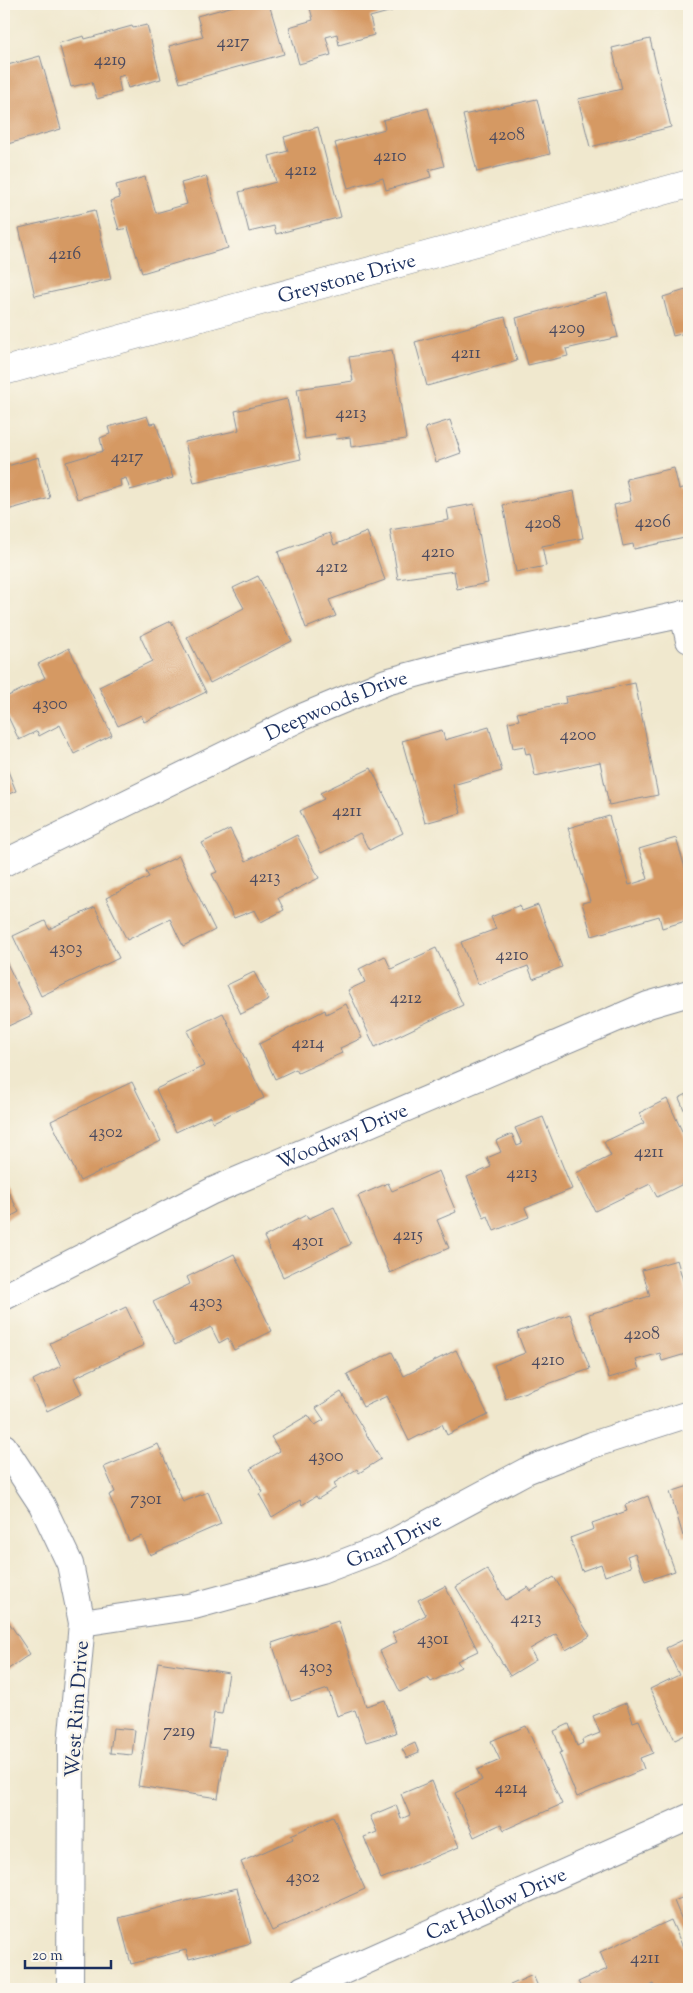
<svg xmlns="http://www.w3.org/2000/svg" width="693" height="1993" viewBox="0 0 693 1993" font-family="'Sorts Mill Goudy',serif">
<rect width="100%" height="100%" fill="#fbf7ec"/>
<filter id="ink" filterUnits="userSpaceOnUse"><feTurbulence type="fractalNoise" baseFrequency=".02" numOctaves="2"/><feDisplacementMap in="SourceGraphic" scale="10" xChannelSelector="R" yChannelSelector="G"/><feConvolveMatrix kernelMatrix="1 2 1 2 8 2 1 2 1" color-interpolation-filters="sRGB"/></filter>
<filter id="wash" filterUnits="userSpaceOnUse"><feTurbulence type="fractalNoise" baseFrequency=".0096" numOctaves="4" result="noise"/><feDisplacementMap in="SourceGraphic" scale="20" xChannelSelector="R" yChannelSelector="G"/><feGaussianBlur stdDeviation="1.12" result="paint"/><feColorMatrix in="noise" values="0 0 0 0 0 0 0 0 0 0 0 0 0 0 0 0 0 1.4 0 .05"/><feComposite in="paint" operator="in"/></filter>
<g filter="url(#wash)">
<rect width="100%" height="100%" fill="#f0e8ce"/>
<g id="blocks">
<!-- building -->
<g fill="#d59963">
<polygon points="241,4 269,4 284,54 180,83 169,46 203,37 197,16"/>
<polygon points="309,4 390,4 392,11 370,17 374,35 339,45 337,34 326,37 331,55 299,64 289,27 313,20"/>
<polygon points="147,25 161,79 128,88 124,75 118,77 121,92 97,99 92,82 71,87 59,43 84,36 85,39 132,26 133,28"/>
<polygon points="650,39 671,127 590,147 578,99 622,89 612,48"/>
<polygon points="40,56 61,129 4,145 4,89 9,87 4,66"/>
<polygon points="537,99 550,154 477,172 463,115"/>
<polygon points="428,108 444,166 429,170 431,177 386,190 383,178 348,188 335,143 385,129 383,120"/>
<polygon points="318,127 341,217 276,234 274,226 249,232 239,192 276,182 269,156 288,151 284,137"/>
<polygon points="206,176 228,248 142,273 128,228 119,230 110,201 120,198 116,185 145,177 156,213 187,204 181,183"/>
<polygon points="95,210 111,279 35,296 19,228"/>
<polygon points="689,289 689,332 673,336 663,297"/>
<polygon points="607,293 618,337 566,349 568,356 528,365 516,318"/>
<polygon points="505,317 517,361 427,386 415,342"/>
<polygon points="392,350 406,439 351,447 350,437 336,439 335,434 305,439 297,389 353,381 349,357"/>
<polygon points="287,399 301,459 194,483 185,442 239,430 235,411"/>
<polygon points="147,416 150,424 156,423 173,478 130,490 126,478 120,480 121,486 77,499 66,462 103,451 100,438 110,434 108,427"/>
<polygon points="450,420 461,453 436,462 425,428"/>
<polygon points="39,457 50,498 4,511 4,467"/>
<polygon points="674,468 679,489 687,487 689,498 689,537 634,549 633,544 623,546 614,505 631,501 626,479"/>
<polygon points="574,491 583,538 542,546 546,566 516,572 503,505"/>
<polygon points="474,504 488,583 457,589 454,571 398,579 390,530 449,520 447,509"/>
<polygon points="367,532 385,580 329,600 336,616 306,628 278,552 330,533 334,545"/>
<polygon points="258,576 292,641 210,683 187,637 244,608 233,588"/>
<polygon points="171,621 206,692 144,722 141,715 118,726 99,687 152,661 140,636"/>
<polygon points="69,648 112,735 74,754 60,725 39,736 37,731 19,740 4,708 4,698 45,678 38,664"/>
<polygon points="635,683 658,795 609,805 600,762 535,776 530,753 526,754 524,746 513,748 508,722 519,720 517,713 566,703 565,697"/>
<polygon points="489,727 502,771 453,785 461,813 425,823 402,741 442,730 445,740"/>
<polygon points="4,761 16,791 4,796"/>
<polygon points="371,768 403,833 369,850 360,833 321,853 300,811 324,799 320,793"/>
<polygon points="609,816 629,885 648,879 639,849 676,838 689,881 689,920 662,928 659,916 592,936 582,903 590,901 568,828"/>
<polygon points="230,829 246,861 297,835 319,878 278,898 284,910 261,922 255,910 234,918 212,874 217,872 202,843"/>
<polygon points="179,856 215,930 183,946 170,919 127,940 106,898 149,877 146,872"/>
<polygon points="520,905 522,911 538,905 562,967 533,979 528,966 478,985 461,942 496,929 491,917"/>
<polygon points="95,907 119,958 41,996 13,936 45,921 49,929"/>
<polygon points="436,948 463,1005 375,1047 348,990 365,982 359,969 385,956 391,969"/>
<polygon points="4,957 32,1015 4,1028"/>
<polygon points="254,972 269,1000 241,1014 227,985"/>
<polygon points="346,1004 362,1038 340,1048 342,1053 298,1073 296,1069 275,1079 259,1044 325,1010 326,1014"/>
<polygon points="223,1013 264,1098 213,1122 210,1116 176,1132 156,1089 204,1066 187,1031"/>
<polygon points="132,1082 161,1141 80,1181 51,1121"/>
<polygon points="689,1093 689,1121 679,1098"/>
<polygon points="667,1099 689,1146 689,1181 657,1197 650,1184 595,1211 576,1173 611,1156 604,1142 644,1123 639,1113"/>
<polygon points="543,1117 572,1189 525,1208 529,1217 494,1231 488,1216 484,1218 467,1177 491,1167 487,1158 501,1152 496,1141 512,1134 517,1146 522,1144 515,1128"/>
<polygon points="439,1171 456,1212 437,1220 449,1248 390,1273 358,1196 388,1183 392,1191"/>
<polygon points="4,1184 19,1212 4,1220"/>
<polygon points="334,1207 351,1244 283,1277 264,1237 306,1215 308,1219"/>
<polygon points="234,1254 272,1331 234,1350 228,1338 219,1343 211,1327 175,1345 153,1302 190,1284 187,1277"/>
<polygon points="677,1260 689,1300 689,1353 662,1361 660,1353 636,1360 639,1369 609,1378 589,1314 650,1296 642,1270"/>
<polygon points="126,1307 144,1345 74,1378 82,1394 47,1411 33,1380 61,1366 50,1343"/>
<polygon points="570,1314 590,1369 506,1399 494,1365 525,1353 517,1332"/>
<polygon points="456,1350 488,1415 447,1435 442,1424 409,1441 387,1396 363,1407 347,1374 392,1352 404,1376"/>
<polygon points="341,1392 381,1459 359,1473 357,1469 334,1483 336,1488 318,1499 316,1496 302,1505 300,1500 272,1517 259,1494 263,1492 250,1469 280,1451 271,1437 308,1415 315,1425 324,1420 316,1408"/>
<polygon points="158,1444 183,1502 208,1492 221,1524 150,1555 142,1536 129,1541 109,1495 115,1492 104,1467"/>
<polygon points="689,1486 689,1534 683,1536 670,1492"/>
<polygon points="648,1496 675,1571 645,1581 635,1553 627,1556 631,1567 605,1576 601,1564 582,1571 570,1538 594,1529 592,1523 627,1511 625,1505"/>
<polygon points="487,1569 506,1600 528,1587 531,1591 554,1577 590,1636 566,1650 556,1634 530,1649 536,1660 510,1676 456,1587"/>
<polygon points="445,1586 478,1651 457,1661 461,1667 431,1682 428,1677 400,1692 380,1651 397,1642 392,1633 426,1615 418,1600"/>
<polygon points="4,1615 30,1654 4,1672"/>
<polygon points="338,1621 366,1706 385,1700 396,1733 366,1742 355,1710 337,1716 328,1689 291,1701 272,1643"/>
<polygon points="689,1637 689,1733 675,1740 650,1689 679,1675 666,1648"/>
<polygon points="158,1662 229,1673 222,1714 214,1713 209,1747 226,1749 218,1798 138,1786"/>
<polygon points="626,1703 633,1722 639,1720 653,1753 640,1758 644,1769 577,1797 559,1753 562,1752 554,1731 569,1724 577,1746 583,1743 582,1740 600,1733 593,1716"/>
<polygon points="526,1726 562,1804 504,1830 501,1824 474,1837 455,1793 482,1780 477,1770 500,1760 491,1741"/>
<polygon points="113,1728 135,1730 132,1755 110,1753"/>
<polygon points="415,1743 419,1753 407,1758 402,1749"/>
<polygon points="432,1781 459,1847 381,1879 364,1837 377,1832 370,1816 396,1805 401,1819 410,1815 401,1794"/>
<polygon points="333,1816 365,1889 272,1931 241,1862 293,1839 291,1835"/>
<polygon points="237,1888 251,1943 189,1959 186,1950 131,1964 119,1918"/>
<polygon points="689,1895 689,1937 674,1901"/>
<polygon points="671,1920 689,1961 689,1989 656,1989 654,1984 645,1989 582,1989 578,1982 607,1969 600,1952"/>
<polygon points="533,1975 539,1989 501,1989"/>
</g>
</g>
</g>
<g filter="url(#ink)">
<use href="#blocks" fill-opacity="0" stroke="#868c96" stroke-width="1"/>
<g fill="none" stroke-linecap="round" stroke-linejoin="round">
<!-- minor casing -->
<g stroke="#868c96" stroke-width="28">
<g id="minor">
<polyline points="683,614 689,640"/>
<path id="s1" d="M4 863 302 717 386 682 460 662 689 613"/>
<path id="s2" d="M4 1297 212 1191 648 1005 689 993"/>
<polyline points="4,1447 42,1505 70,1564 82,1623 71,1745 70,1989"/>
<path id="s3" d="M82 1623 194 1606 321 1571 384 1547 526 1471 592 1445 689 1414"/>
<path id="s4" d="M303 1989 689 1817"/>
</g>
</g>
<!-- tertiary casing -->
<g stroke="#868c96" stroke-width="29">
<g id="tertiary">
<path id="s5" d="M4 371 689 184"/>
</g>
</g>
<!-- minor -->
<use href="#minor" stroke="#fff" stroke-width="26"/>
<!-- tertiary -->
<use href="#tertiary" stroke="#fff" stroke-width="28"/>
</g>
</g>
<g text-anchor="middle" stroke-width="5" stroke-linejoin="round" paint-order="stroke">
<!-- number labels -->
<g font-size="18" fill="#4a4a5f">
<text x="233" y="47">4217</text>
<text x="110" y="65">4219</text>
<text x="507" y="140">4208</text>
<text x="390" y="161">4210</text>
<text x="301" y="175">4212</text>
<text x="65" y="259">4216</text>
<text x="567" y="333">4209</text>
<text x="466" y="358">4211</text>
<text x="351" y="418">4213</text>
<text x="127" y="462">4217</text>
<text x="653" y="527">4206</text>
<text x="543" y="528">4208</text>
<text x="438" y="557">4210</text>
<text x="332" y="572">4212</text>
<text x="50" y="709">4300</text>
<text x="578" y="740">4200</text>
<text x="347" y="816">4211</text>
<text x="265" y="882">4213</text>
<text x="66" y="953">4303</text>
<text x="512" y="960">4210</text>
<text x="406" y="1003">4212</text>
<text x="308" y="1048">4214</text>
<text x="106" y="1137">4302</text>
<text x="649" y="1157">4211</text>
<text x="522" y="1178">4213</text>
<text x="408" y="1240">4215</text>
<text x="308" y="1246">4301</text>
<text x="206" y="1307">4303</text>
<text x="642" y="1339">4208</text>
<text x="548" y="1365">4210</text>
<text x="326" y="1461">4300</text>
<text x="146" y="1504">7301</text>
<text x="526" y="1623">4213</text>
<text x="433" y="1644">4301</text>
<text x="316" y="1672">4303</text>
<text x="179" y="1736">7219</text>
<text x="511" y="1793">4214</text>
<text x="303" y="1882">4302</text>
<text x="645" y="1963">4211</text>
</g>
<!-- street labels -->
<g font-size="20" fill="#1b2f5e" stroke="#fbf7ec">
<text dy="7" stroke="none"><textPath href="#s5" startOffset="355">Greystone Drive</textPath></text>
<text dy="7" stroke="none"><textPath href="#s1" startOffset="368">Deepwoods Drive</textPath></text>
<text dy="7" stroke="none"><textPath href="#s2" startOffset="375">Woodway Drive</textPath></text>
<text dy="7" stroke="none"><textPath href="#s3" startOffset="324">Gnarl Drive</textPath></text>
<text transform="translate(76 1709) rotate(-86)" y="7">West Rim Drive</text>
<text dy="7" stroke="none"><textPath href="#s4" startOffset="211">Cat Hollow Drive</textPath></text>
</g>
</g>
<!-- margin -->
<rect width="693" height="1993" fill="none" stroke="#fbf7ec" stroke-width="20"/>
<!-- scale -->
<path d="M25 1960v8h86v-8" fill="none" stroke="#1b2f5e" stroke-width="2.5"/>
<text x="32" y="1960" font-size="15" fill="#1b2f5e" stroke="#fbf7ec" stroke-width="4" paint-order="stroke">20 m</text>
</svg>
